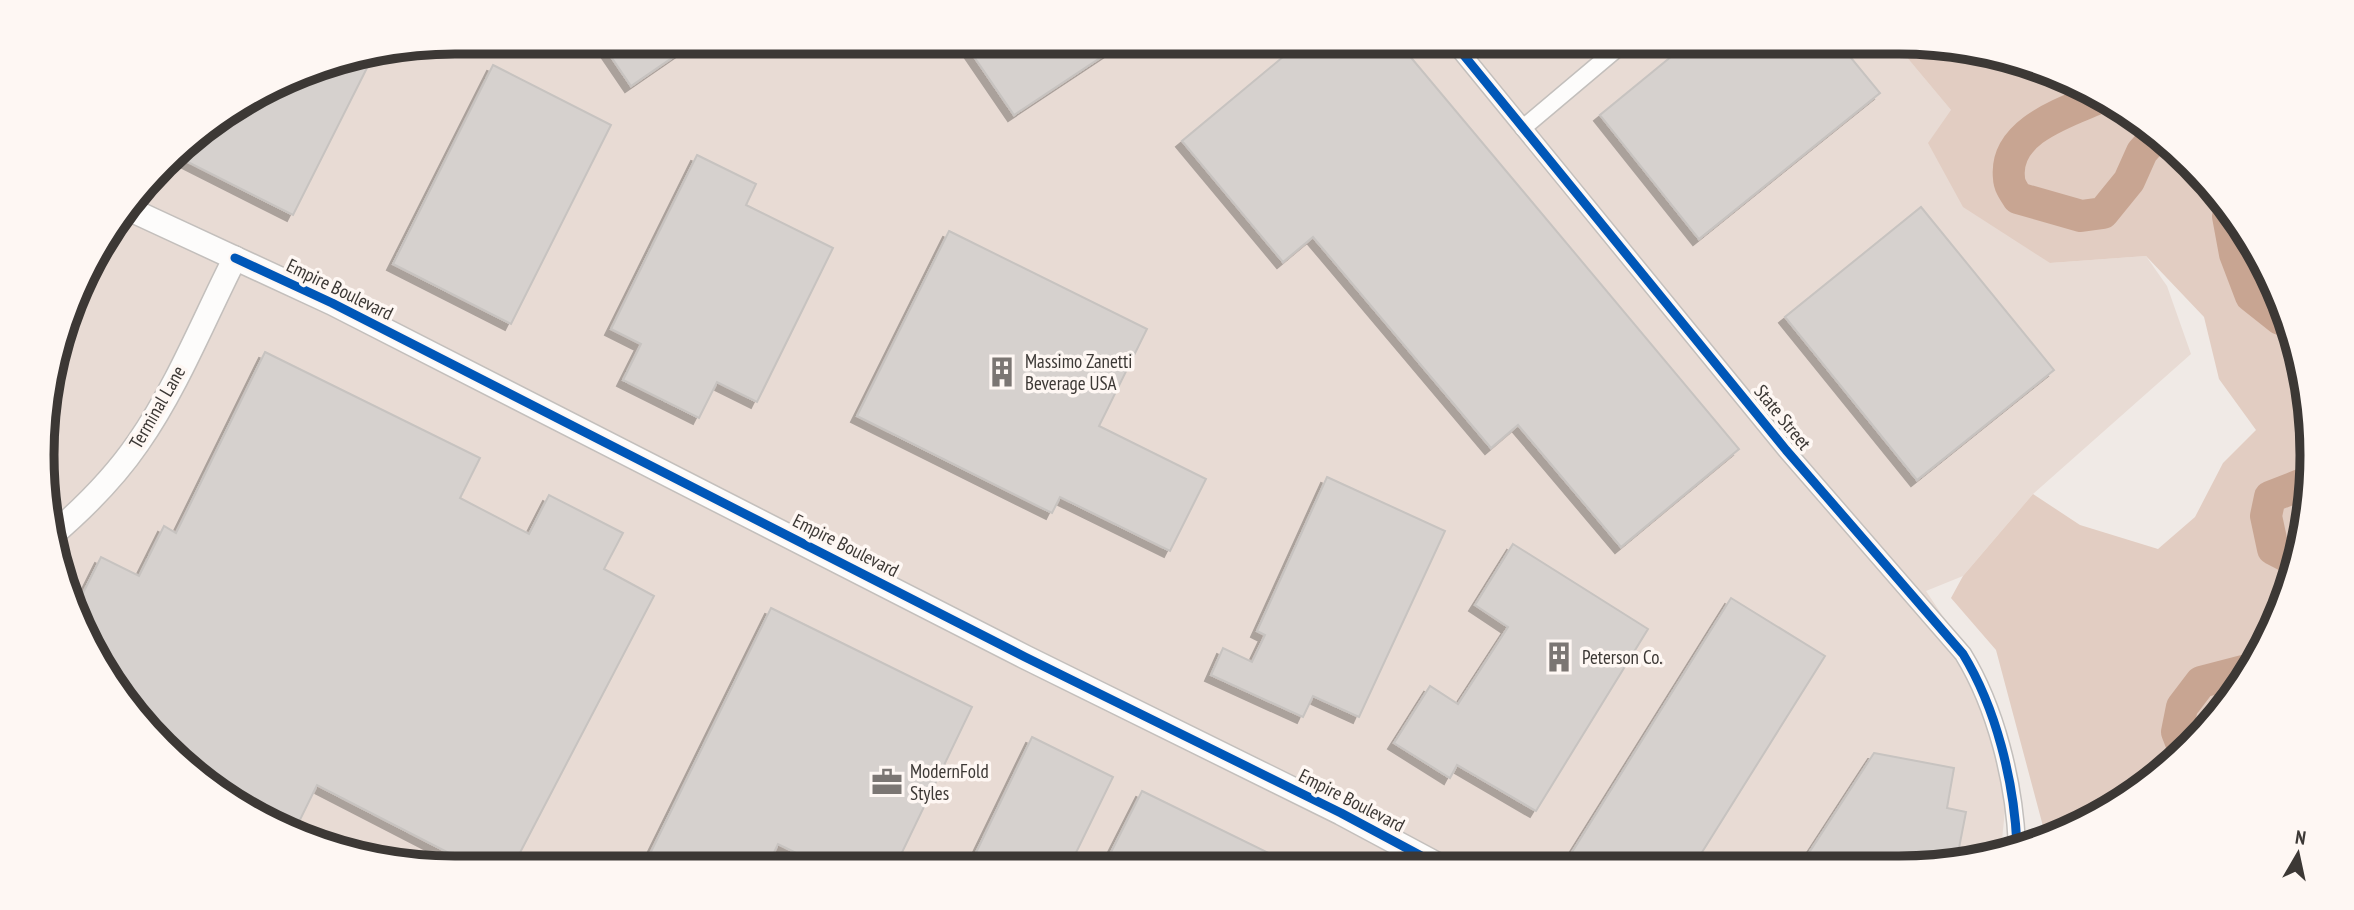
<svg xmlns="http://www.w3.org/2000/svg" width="2354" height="910" viewBox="0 0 2354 910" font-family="'PT Sans Narrow',sans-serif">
<defs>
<filter id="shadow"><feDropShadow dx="-6" dy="6" stdDeviation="0" flood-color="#0004"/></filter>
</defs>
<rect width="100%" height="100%" fill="#f0eae6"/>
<!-- built -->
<polygon fill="#e8dbd4" points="455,42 1894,42 1952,111 2050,263 2146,256 2167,286 2191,354 2033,494 1963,576 1926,591 1944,618 2008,780 2001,850 1953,864 455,868 348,854 204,783 111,684 50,536 46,401 97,249 183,144 322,64"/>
<!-- green -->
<polygon fill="#e2cdc2" points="1894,42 2006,56 2151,128 2257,249 2309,401 2298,562 2256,662 2172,765 2081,826 2043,837 2044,830 1996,650 1951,598 1963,576 2033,494 2080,525 2158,549 2195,517 2223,463 2256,430 2219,379 2204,317 2146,256 2050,263 1963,207 1928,143 1951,110"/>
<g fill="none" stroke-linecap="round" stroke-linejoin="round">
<!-- river -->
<g stroke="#c8a592" stroke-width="32">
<path d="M2094 100C2060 114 2004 133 2009 178 2009 185 2014 192 2018 198L2081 216 2103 213 2129 181 2142 152 2157 135"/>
<polyline points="2228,216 2235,254 2251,296 2280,319"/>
<polyline points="2298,562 2273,549 2266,516 2270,497 2303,484"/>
<polyline points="2184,750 2177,732 2182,707 2201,682 2251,669"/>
</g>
</g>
<!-- building -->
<g fill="#d6d1ce" stroke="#c7c3c0" stroke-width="2" filter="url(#shadow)">
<polygon points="601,42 695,42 631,86"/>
<polygon points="964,42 1124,42 1014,115"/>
<polygon points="1301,42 1398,42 1739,449 1621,547 1518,425 1491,448 1313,237 1283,262 1182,141"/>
<polygon points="1689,42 1838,42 1880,93 1699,239 1600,115"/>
<polygon points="373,56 293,215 174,155 183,144 322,64"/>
<polygon points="493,65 611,125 511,324 393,264"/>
<polygon points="697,155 756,184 746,205 833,248 757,402 717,382 699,418 623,380 641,344 611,329"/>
<polygon points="1921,207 2054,370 1917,480 1785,317"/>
<polygon points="949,231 1147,329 1099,426 1206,479 1170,551 1060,497 1052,513 857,416"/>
<polygon points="265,352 480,458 460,498 529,534 549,495 623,533 604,569 654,596 512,868 478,868 317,785 296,828 204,783 111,684 78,603 101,557 139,576 164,526 176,533"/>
<polygon points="1327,477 1445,531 1359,717 1313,696 1303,717 1211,675 1223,648 1252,662 1265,635 1257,631"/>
<polygon points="1513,544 1648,629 1536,811 1457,765 1450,778 1394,743 1430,686 1458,704 1508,627 1475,605"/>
<polygon points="1731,598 1825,656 1694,865 1564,865"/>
<polygon points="771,608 972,707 895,867 825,867 778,844 767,867 643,868"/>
<polygon points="1032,737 1113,777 1069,867 969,867"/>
<polygon points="1874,753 1954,768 1947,808 1966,812 1959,848 1969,849 1967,860 1953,864 1801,865"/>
<polygon points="1142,791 1295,866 1104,866"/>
</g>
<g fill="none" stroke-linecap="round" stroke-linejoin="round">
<!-- street casing -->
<g stroke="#c3bfbc" stroke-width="19">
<g id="street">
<path d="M1453 42 1786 450 1963 654C1996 708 2014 781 2017 845"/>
<polyline points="1523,128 1625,42"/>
</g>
</g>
<!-- secondary casing -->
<g stroke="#c3bfbc" stroke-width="26">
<g id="secondary">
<polyline points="129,209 332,303 1025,657 1341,813 1440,866"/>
<path d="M50 537C83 509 114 478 138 443 177 387 204 319 235 258"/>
</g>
</g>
<!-- street -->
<use href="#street" stroke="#fdfcfb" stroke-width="16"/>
<!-- secondary -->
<use href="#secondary" stroke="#fdfcfb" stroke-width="23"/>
<!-- cycleway casing -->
<g stroke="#fef7f3" stroke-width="13">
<g id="cycleway">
<path d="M1453 42 1786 450 1963 654C1996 708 2014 781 2017 845"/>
<polyline points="235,258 332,303 1025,657 1341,813 1440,866"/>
</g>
</g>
<!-- cycleway -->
<use href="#cycleway" stroke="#0057b8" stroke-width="9"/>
</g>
<!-- icons -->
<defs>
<g id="building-bare" transform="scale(2.415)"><path d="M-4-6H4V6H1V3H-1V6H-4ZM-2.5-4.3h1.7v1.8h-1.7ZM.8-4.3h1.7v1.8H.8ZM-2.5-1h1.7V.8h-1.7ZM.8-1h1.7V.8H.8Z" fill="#7b7673" stroke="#fef7f3" stroke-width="2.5" paint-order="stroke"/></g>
<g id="office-bare" transform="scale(2.415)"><path d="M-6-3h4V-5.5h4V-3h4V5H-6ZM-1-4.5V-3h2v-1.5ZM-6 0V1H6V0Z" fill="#7b7673" stroke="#fef7f3" stroke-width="2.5" paint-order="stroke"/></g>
</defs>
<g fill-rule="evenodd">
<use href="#building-bare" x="1002" y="372"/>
<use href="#building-bare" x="1559" y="657"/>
<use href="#office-bare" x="887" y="782"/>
</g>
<g text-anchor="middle" stroke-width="7" stroke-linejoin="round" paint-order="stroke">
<!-- street labels -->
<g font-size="19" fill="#3c3835" stroke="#fef7f3">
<text transform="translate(340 289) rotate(26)" y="7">Empire Boulevard</text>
<text transform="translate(157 407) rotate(-60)" y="7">Terminal Lane</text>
<text transform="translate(1783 417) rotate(51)" y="7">State Street</text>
<text transform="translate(846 545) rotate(27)" y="7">Empire Boulevard</text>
<text transform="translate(1352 800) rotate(27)" y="7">Empire Boulevard</text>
</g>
<!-- poi labels -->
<g font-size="19" fill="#3c3835" stroke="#fef7f3" text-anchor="start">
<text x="1025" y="368">Massimo Zanetti<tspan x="1025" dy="22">Beverage USA</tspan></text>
<text x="1582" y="664">Peterson Co.</text>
<text x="910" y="778">ModernFold<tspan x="910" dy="22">Styles</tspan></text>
</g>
</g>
<!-- crop -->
<path d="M0 0H2354V910H0ZM455 54H1899A401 401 0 0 1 2300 455V455A401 401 0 0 1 1899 856H455A401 401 0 0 1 54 455V455A401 401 0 0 1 455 54Z" fill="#fef7f3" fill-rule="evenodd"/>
<path fill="none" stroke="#3c3835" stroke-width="9" d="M455 54H1899A401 401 0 0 1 2300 455V455A401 401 0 0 1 1899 856H455A401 401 0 0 1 54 455V455A401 401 0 0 1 455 54Z"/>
<!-- north arrow -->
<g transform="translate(2298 854) rotate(9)" stroke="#fef7f3" stroke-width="5" paint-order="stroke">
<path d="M0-5L12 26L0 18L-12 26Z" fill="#3c3835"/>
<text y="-10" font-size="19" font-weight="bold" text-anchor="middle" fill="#3c3835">N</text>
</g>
</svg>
